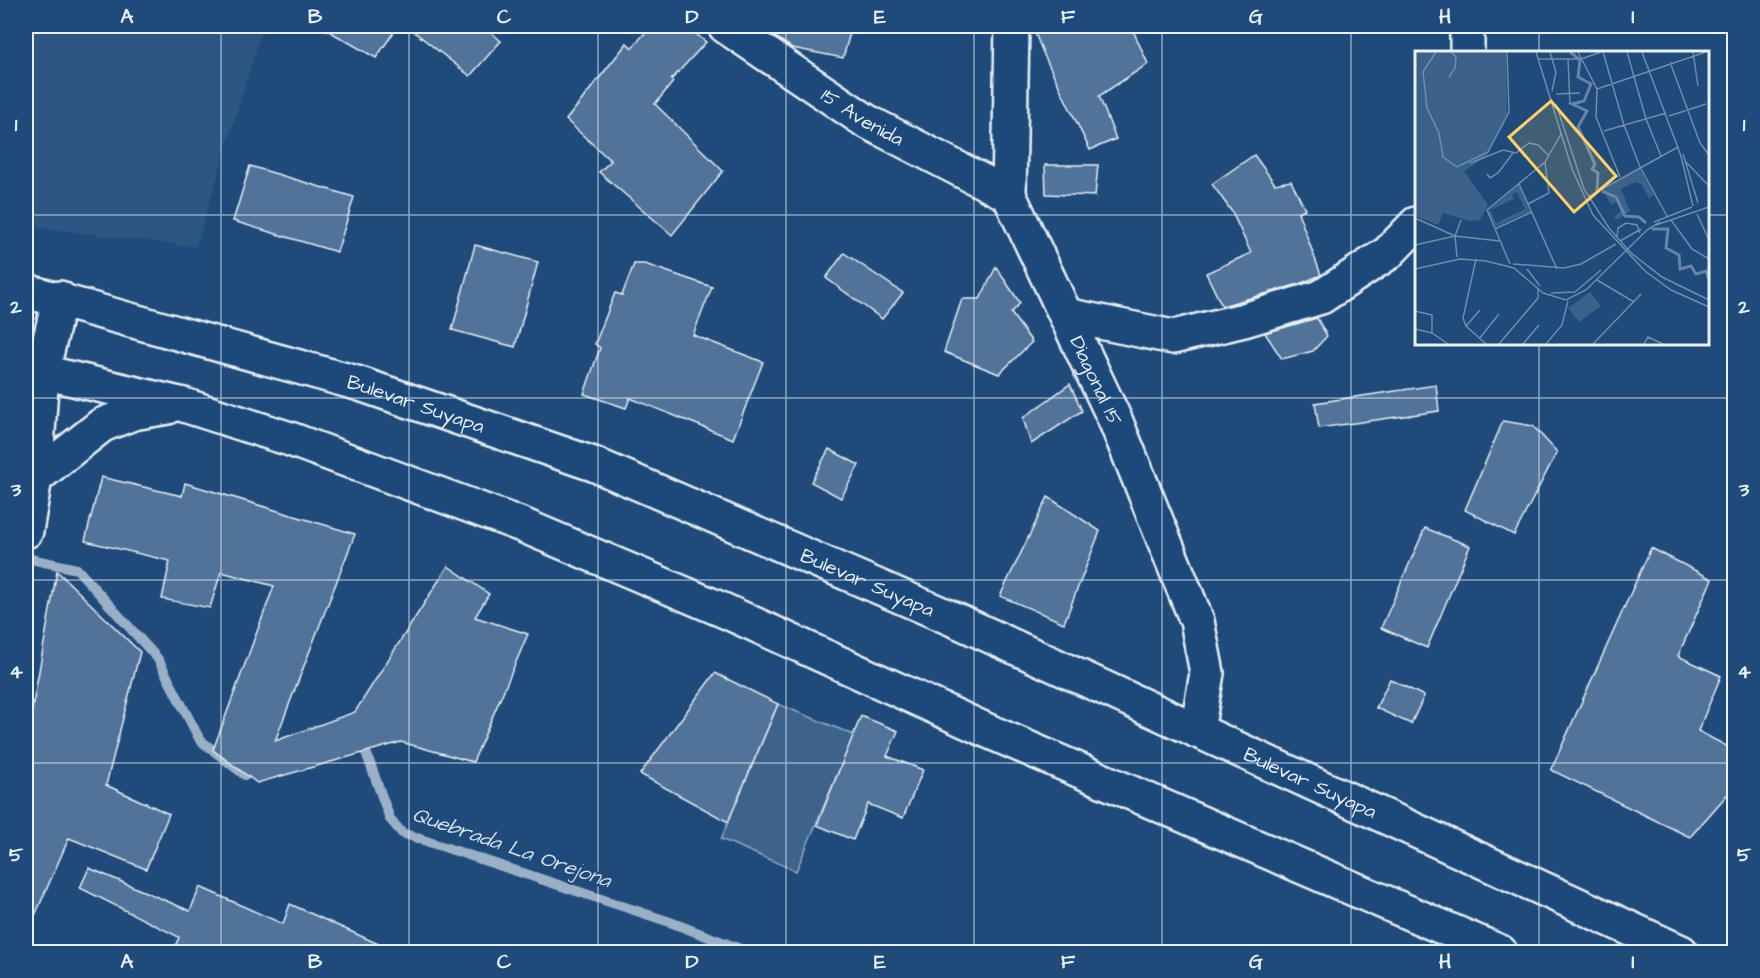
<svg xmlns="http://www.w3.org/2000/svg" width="1760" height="978" viewBox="0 0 1760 978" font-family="'Architects Daughter',sans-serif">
<rect width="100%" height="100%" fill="#1f4a7a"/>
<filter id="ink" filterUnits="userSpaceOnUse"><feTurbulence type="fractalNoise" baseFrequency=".0167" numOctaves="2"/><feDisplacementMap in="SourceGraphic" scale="12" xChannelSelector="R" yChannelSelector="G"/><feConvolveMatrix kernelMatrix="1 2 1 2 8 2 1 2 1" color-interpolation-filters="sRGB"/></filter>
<g filter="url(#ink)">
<!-- built -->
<polygon fill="#2e5683" points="26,26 263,26 196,247 26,226"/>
<!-- green -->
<polygon fill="#3c628c" stroke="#92aac2" stroke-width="1.5" points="778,704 854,735 796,871 721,839"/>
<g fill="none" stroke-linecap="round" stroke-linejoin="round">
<!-- stream -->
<g stroke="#9ab0c7" stroke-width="10">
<polyline points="26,558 77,569 158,659 200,740 245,775 258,771"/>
<polyline points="360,742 362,741 390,819 402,833 670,922 748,952"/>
</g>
</g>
<!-- building -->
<g fill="#517399" stroke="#e8f1f8" stroke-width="1.5">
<polygon points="320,26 398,26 376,58"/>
<polygon points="407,26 484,26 501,41 470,76"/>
<polygon points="651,26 686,26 706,42 671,80 673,82 655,104 723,171 672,235 599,172 611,161 566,120 627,43 632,48"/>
<polygon points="758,26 852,26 843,58 792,48"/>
<polygon points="1032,26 1131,26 1148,64 1099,96 1116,139 1090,150 1044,55"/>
<polygon points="1254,155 1275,184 1291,181 1305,209 1298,212 1321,275 1299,284 1222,306 1206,273 1251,253 1232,212 1212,184"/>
<polygon points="1045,165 1098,165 1095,196 1046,194"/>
<polygon points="250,166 354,197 337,252 233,221"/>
<polygon points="475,245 538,262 515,347 452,330"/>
<polygon points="844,253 903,293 882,319 826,278"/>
<polygon points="634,264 645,264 712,287 693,335 763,362 733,439 630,398 626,408 584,394 600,348 595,344 615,293 622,295"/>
<polygon points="996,267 1020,303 1011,313 1032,342 999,374 944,352 962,299 980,299"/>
<polygon points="1317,318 1327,336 1313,351 1282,359 1265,333"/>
<polygon points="1070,384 1082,411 1031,444 1023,418"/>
<polygon points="1436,385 1439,411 1319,428 1315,403"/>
<polygon points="1503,421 1533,426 1557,452 1514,535 1465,510"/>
<polygon points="829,449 859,465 841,498 811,482"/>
<polygon points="101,477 182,496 185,483 355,534 275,741 355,712 448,566 489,594 475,617 528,634 473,762 401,742 257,783 213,750 274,586 221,572 210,608 162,599 170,561 85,541"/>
<polygon points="1048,497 1100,531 1064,623 1000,596"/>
<polygon points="1425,528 1470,546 1427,648 1381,628"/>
<polygon points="1651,548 1712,579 1678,656 1721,676 1698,731 1734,750 1734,787 1690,837 1551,770"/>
<polygon points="57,571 140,652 106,785 169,814 146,869 69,838 26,936 26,743"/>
<polygon points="715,673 778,704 728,822 640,774"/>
<polygon points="1390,679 1424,696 1411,724 1376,708"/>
<polygon points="861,716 898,731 887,756 923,770 903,818 868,804 853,840 817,825"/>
<polygon points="89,868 190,911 200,887 283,924 290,904 396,952 173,952 179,937 80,888"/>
</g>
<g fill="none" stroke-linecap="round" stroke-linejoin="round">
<!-- minor casing -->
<g stroke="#e8f1f8" stroke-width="38">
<g id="minor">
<path id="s1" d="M725 26 866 121 1009 195"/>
<path id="s2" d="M1012 26 1009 195 1116 422 1197 621 1207 673 1197 731"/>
<polyline points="1467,52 1467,26"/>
<polyline points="1066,315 1173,337 1244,320 1321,297 1388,253 1416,224"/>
<polyline points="26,531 35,478 42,372 60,298"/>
</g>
</g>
<!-- major casing -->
<g stroke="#e8f1f8" stroke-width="38">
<g id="major">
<path id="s3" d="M26 291 360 384 596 465 960 622 1681 952"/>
<polyline points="26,368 184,405 290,439 522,525 725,611 988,731 1500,952"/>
<polyline points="35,478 102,425 133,413 168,407"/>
</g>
</g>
<!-- minor -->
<use href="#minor" stroke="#1f4a7a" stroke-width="33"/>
<!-- major -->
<use href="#major" stroke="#1f4a7a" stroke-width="33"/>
</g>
</g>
<!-- grid -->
<path fill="none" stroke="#e8f1f8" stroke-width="1.5" stroke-opacity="0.55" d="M221 26V952M409 26V952M598 26V952M786 26V952M974 26V952M1162 26V952M1351 26V952M1539 26V52M26 215H1416M1708 215H1734M1539 344V952M26 398H1734M26 580H1734M26 763H1734"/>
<g text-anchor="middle" stroke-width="4.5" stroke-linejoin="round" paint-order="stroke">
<!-- street labels -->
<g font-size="20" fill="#e8f1f8" stroke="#1f4a7a">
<text dy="7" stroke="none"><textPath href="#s1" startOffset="165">15 Avenida</textPath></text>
<text dy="7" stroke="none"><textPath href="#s2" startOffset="374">Diagonal 15</textPath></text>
<text dy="7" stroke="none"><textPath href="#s3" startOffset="406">Bulevar Suyapa</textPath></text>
<text dy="7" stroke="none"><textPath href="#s3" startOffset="892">Bulevar Suyapa</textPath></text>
<text dy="7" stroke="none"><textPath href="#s3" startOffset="1378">Bulevar Suyapa</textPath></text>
</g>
<!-- water labels -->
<g font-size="21" font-style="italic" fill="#d4e1ec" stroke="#1f4a7a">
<text transform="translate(512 847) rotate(19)" y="7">Quebrada La Orejona</text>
</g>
</g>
<!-- overview -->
<g transform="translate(1415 51)">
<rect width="294" height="294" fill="#1f4a7a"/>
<path d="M0 1H91L92 64 71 106 49 120 73 154 65 169 54 170 28 162 23 174 0 165ZM224 117 239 144 234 147 226 133 220 131 206 138 215 160 202 169 199 165 206 160 201 151 196 154 188 139ZM104 134 115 161 80 176 73 160ZM102 141 110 158 81 172 75 159 99 148 97 144ZM175 241 186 255 164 271 153 257Z" fill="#3c628c" fill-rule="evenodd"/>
<path fill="none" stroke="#6685a7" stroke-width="3" d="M155 1 165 9 163 26 176 33 169 50 157 53 172 60 163 76 180 113 177 118 183 122 182 140M187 140 201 146 210 165 224 166 231 172M237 178H253L251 197 264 204 265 218 276 215 281 223 291 220 294 229"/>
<path fill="none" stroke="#6f8dac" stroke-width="1.5" d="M21 1 8 21 12 57 24 82 28 106 42 116 73 101 94 61 92 1M121 1 157 118 178 164 230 220 256 239 294 256M135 1 141 21 137 40M163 1 182 38 181 66 205 126M188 1 209 74 225 116 252 165M212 1 231 68 246 105M227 1 266 105 278 155M278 1 283 35M123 8H166L186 1M153 8 155 53M255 11 285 92 294 104M294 17V62M34 26 40 17 41 6 36 1M182 38 291 1M141 43 165 42M141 53 169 138 194 177 216 202 247 226 294 249M254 65 291 53M189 80 251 62M268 103 283 152M271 111 294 135M55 112 88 99 101 102 114 92 123 94 133 104M72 123 75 127 83 122 98 102M104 133 142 218M173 146 263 96M113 153 134 142 130 111M282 163 294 189M0 167 40 185M256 169 277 198 294 208M239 171 277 156M241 174 294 156M80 178 117 161M202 186 203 177 211 172 222 174 225 182M205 190 226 178M0 194 40 185 85 190M42 206 40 185 46 169M61 208 48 267 51 275 71 293M95 213 72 159 130 111 146 83M98 213 149 217 166 213 201 193M0 218 45 208 71 210 99 217 128 242 151 249 171 239 232 179 245 171M112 218 125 235M182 229 219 251M136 242 160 241 186 219M0 260 17 264V282M51 275 65 259M0 278 17 282 33 293M64 288 84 263M84 293 123 247V238M108 293 124 274M131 293 147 274 153 250M178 293 226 243M229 293 233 286 248 293"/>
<path fill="#ffd166" fill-opacity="0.15" stroke="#ffd166" stroke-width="3" d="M136 50 201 125 159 161 94 86Z"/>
<rect width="294" height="294" fill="none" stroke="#e8f1f8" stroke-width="3"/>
</g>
<!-- margin -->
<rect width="1760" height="978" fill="none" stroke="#1f4a7a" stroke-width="66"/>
<rect x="33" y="33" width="1694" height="912" fill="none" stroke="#e8f1f8" stroke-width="2"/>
<g font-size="20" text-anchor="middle" font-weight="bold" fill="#e8f1f8">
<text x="127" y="23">A</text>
<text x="315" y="23">B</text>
<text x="504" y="23">C</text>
<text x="692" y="23">D</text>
<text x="880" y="23">E</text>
<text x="1068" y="23">F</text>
<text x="1256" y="23">G</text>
<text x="1445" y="23">H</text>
<text x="1633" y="23">I</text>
<text x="16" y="131">1</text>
<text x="1744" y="131">1</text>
<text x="16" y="313">2</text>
<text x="1744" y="313">2</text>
<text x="16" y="496">3</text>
<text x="1744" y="496">3</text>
<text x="16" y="678">4</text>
<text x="1744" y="678">4</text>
<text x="16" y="861">5</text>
<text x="1744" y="861">5</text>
<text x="127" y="968">A</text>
<text x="315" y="968">B</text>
<text x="504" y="968">C</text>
<text x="692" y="968">D</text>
<text x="880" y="968">E</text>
<text x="1068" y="968">F</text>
<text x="1256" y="968">G</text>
<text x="1445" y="968">H</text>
<text x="1633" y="968">I</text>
</g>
</svg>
